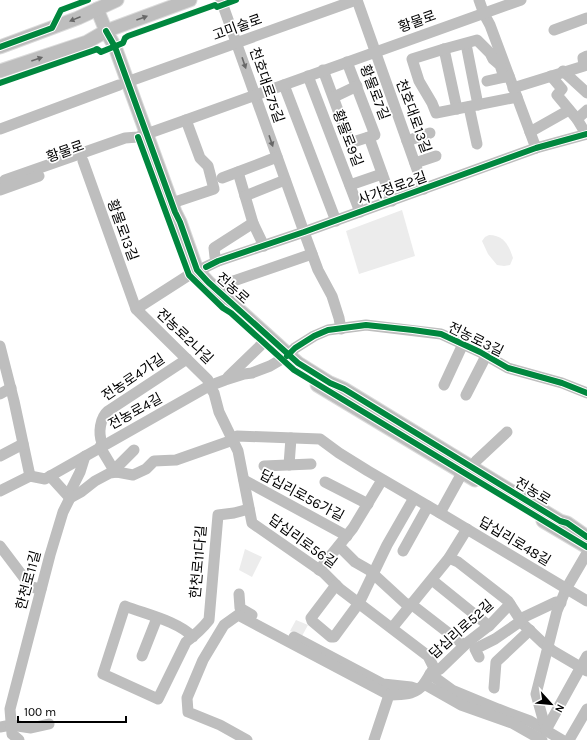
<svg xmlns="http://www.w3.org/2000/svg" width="587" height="740" viewBox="0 0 587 740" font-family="Karla,'Noto Sans KR',sans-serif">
<rect width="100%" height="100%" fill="#fff"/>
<!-- green -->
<g fill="#ececec">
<polygon points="402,210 415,256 359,274 346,231"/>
<path d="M489 235C504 235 509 246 513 258L510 265 504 266 497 265 488 254 482 241 485 237Z"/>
<polygon points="245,549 262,557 252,577 239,570"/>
<polygon points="296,620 308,625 302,636 290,631"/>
</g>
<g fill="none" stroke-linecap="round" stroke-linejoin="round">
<!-- major casing -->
<g stroke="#dbdbdb" stroke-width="15">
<g id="major">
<polyline points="97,9 106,31 115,47 175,212 180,222 197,270 208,282 298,363 330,383 344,389 560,521 567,523 587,537"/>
<polyline points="0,47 78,18 117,0"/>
<polyline points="0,71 87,42 106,31 190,0"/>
<polyline points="317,385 475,480"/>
<polyline points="543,521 587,547"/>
</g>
</g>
<!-- minor -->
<g stroke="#bebebe" stroke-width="11">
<polyline points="221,0 304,232 318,270 332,296 339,318 341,329"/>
<polyline points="357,0 424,189"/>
<polyline points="479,0 484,14 490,25 536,148"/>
<polyline points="554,30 587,18"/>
<polyline points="466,44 478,105"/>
<polyline points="444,49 457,109"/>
<polyline points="323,70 350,143 375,135 347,62"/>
<polyline points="563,71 587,93"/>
<polyline points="308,76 360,212"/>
<polyline points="551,76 562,89 557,95 577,119 586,134"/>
<polyline points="504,77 500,65 493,59 490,53 477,40 444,49 412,59 419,81 432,103 436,113 517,97"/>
<polyline points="487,81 509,76"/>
<polyline points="127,82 356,0"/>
<polyline points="284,85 336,221"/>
<polyline points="513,88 584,66 583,58 587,56"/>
<polyline points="334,97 357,86"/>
<polyline points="469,107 477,144"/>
<polyline points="577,119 587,110"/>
<polyline points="0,129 119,85"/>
<polyline points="530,132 569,110"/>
<polyline points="369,137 392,201"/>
<polyline points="407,141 430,133"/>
<polyline points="83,161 136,309 208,380 209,386 214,393 219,412 238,451 252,523 324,573 340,589 428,656 434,668 424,684"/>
<polyline points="415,163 436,156"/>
<polyline points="238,172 253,223 264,246"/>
<polyline points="222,178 277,157"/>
<polyline points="0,185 5,180 125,138 138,137 186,120 521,0"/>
<polyline points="350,185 382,174"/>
<polyline points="0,190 39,176"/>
<polyline points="245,196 285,180"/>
<polyline points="178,201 214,189 208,166 200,158 186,120"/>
<polyline points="218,261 215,257 214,248 253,223"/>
<polyline points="222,285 312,254"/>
<polyline points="136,309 189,275 218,261 304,232 536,148 587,134"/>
<polyline points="0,346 14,401 30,476"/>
<polyline points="228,377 263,343"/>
<polyline points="444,385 463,344"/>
<polyline points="0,394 11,388"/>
<polyline points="466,395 486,356"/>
<polyline points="0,456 23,444"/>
<polyline points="476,461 507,432"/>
<polyline points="289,465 291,438"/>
<polyline points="264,466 311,464"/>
<path d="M117 472 112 467 100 447 102 443C98 433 100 418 108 411L187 359"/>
<polyline points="117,472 117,467 134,450"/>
<polyline points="50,476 70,498"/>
<polyline points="244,480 347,536"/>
<polyline points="325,482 368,504"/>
<polyline points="0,491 30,476 45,479 209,386 225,380 244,374 252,373 270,366 287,356 295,348 314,336 328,330 366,325 441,334 480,352 508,368 562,383 587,393"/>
<polyline points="70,498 71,490 80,472 85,456"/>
<polyline points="440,513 466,466"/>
<polyline points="0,546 31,587 41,589"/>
<polyline points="339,546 355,562 369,570 406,604 411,604 464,645"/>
<polyline points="403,551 428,506"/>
<polyline points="449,558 458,562 508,601 523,624 543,643 553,651 587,671"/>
<polyline points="319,570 353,528 382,480"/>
<polyline points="432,580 489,626"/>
<polyline points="336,585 311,618 312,621 331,637 334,637 359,603 387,545 414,498"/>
<polyline points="239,594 240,608 252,615"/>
<polyline points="510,604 490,625 468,642 440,669 430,674 452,690 498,709 530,721 562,740"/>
<polyline points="520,619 556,602 561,603"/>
<polyline points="392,628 449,558 467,529"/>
<path d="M193 637C178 621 145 614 125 606L103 674 158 699 186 642C195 635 202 629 209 620L218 515 234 513 249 509"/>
<polyline points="294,637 383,684 411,687 417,689"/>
<polyline points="142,656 157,618"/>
<polyline points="479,657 475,649 495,639 521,621"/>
<polyline points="494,688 496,662 530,630"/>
<polyline points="0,727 11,725 31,728 49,724"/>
<polyline points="546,730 536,694 557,611 566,589 587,553"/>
<polyline points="546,730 587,656"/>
<polyline points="19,740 12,734 10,709 50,555 63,512 70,498 81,492 95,481 110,473 117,472 133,475 146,469 154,461 176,460 233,440 237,436 320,439 339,453 368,471 440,513 587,601"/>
<polyline points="247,740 220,725 188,712 187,698 203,660 224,625 238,615 389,695"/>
<path d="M374 740 389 695C403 694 414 696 424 684L461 705 512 723 542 740"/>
<polyline points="569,740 587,709"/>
</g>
<!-- major -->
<use href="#major" stroke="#bebebe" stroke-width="13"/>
<!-- cycleway casing -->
<g stroke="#fff" stroke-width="8">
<g id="cycleway">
<polyline points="106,31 115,47 175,212 180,222 197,270 208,282 298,363 330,383 344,389 560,521 567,523 587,537"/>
<polyline points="0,47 52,28 61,10 88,0"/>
<polyline points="0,83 95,50 97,49 101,52 123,43 125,38 128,36 215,5 217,7 236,0"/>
<polyline points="138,137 189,275 223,308 231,313 294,370 587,547"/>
<polyline points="206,267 218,261 304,232 536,148 587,134"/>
<polyline points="287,356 295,348 314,336 328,330 366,325 413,330 441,334 480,352 508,368 562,383 587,393"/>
</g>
</g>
<!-- cycleway -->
<use href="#cycleway" stroke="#00873e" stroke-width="6"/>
</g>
<!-- one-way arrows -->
<defs><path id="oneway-solid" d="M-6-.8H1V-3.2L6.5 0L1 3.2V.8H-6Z"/></defs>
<g fill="#686868">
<use href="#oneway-solid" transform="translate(142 18) rotate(-20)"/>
<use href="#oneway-solid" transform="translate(75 19) rotate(158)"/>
<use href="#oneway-solid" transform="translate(37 59) rotate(-19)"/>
<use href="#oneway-solid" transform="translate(244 63) rotate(71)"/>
<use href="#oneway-solid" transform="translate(271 141) rotate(71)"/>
</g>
<g text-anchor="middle" stroke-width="3.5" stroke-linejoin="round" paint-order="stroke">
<!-- street labels -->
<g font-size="14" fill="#000" stroke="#fff">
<text transform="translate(417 21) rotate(-20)" y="5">황물로</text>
<text transform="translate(237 27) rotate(-20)" y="5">고미술로</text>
<text transform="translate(267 85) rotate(71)" y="5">천호대로75길</text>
<text transform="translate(375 92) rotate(69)" y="5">황물로7길</text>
<text transform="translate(414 116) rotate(70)" y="5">천호대로13길</text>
<text transform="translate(348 138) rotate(69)" y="5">황물로9길</text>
<text transform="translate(65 151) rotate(-20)" y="5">황물로</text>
<text transform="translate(392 188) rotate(-20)" y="5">사가정로2길</text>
<text transform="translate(123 230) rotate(70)" y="5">황물로13길</text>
<text transform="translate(233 288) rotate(41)" y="5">전농로</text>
<text transform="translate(185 336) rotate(44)" y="5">전농로2나길</text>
<text transform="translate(476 339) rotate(26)" y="5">전농로3길</text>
<text transform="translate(133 377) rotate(-34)" y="5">전농로4가길</text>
<text transform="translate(135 411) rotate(-29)" y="5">전농로4길</text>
<text transform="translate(533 491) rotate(31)" y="5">전농로</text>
<text transform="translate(302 495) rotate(28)" y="5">답십리로56가길</text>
<text transform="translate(303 541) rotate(36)" y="5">답십리로56길</text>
<text transform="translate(515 541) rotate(31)" y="5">답십리로48길</text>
<text transform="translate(198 562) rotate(-85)" y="5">한천로11다길</text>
<text transform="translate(28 580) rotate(-75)" y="5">한천로11길</text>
<text transform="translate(461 629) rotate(-42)" y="5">답십리로52길</text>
</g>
</g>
<!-- north arrow -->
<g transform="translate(551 704) rotate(117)" stroke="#ffffff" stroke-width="3" paint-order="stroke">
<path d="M0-3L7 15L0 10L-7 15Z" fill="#000000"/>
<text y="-6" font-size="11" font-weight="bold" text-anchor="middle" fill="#000000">N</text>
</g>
<!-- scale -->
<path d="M18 716v6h108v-6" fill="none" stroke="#000000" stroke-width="2"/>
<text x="24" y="716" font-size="12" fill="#000000" stroke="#ffffff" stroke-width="3" paint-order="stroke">100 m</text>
</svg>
